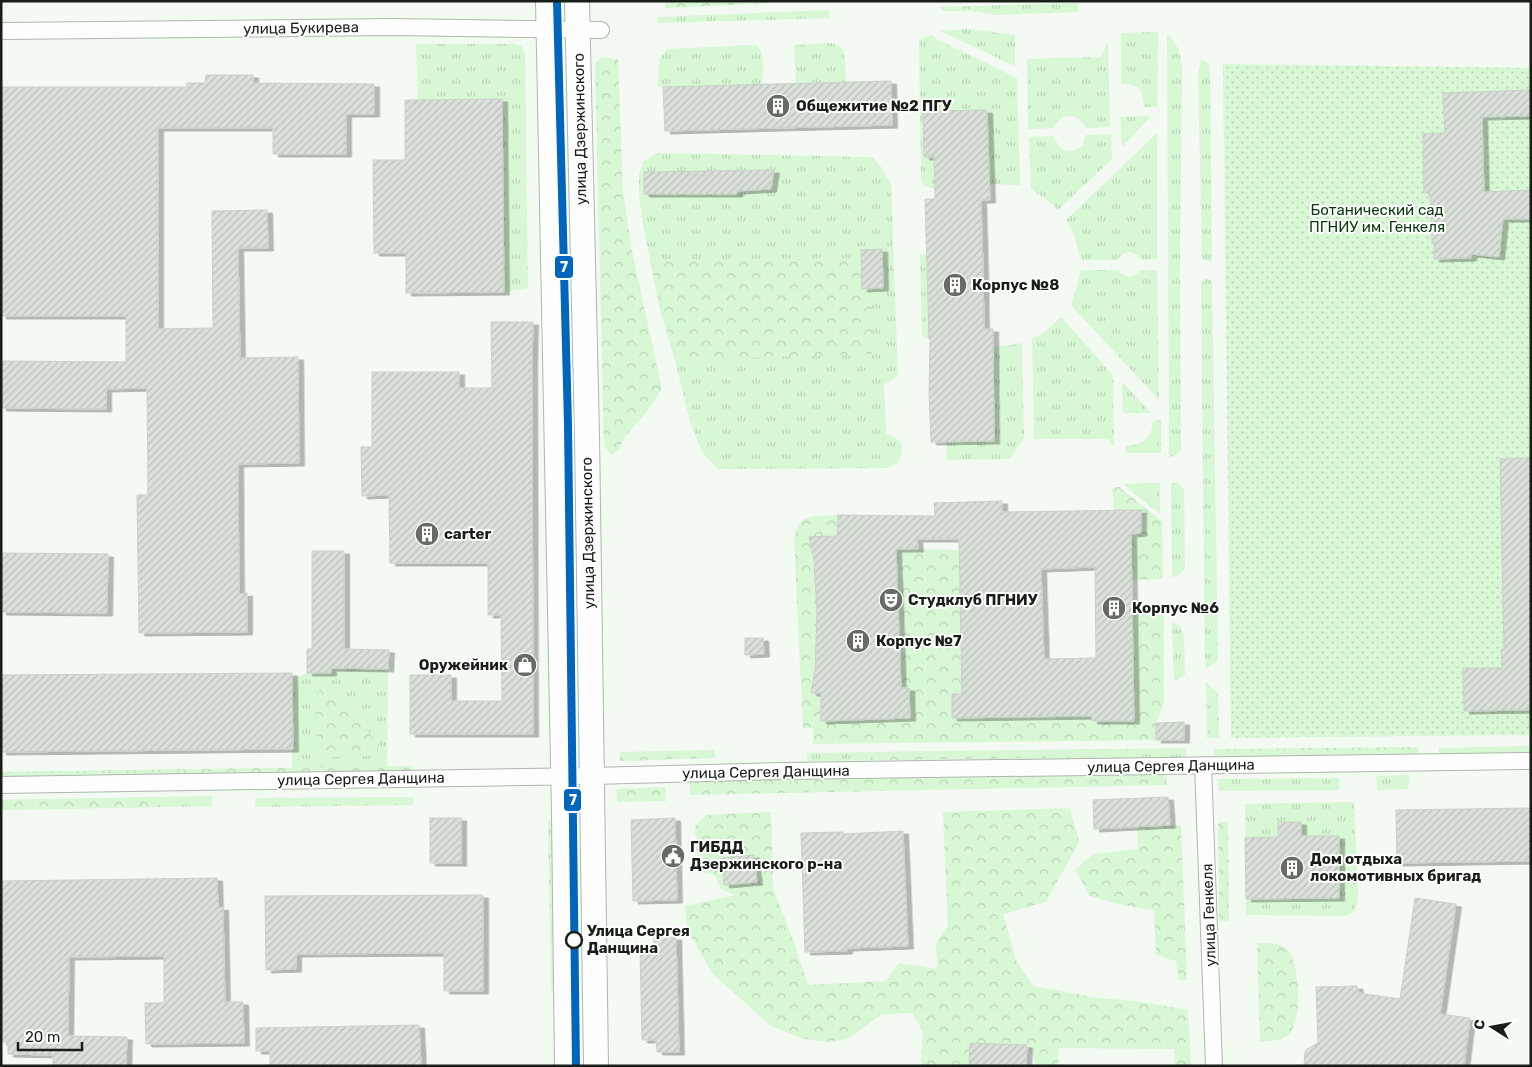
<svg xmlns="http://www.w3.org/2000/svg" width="1532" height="1067" viewBox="0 0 1532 1067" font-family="Rubik,sans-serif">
<defs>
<pattern id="grass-tufts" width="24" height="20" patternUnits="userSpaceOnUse" patternTransform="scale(1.25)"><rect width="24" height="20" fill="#d8f7d5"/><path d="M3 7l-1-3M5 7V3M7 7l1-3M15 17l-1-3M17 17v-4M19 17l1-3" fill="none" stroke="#b9d3b6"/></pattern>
<pattern id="forest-crowns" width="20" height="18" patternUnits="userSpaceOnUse" patternTransform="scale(1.25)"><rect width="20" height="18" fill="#d8f7d5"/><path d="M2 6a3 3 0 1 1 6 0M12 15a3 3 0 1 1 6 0" fill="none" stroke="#b9d3b6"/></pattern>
<pattern id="garden-dots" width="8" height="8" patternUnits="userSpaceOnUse" patternTransform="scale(1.25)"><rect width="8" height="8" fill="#d8f7d5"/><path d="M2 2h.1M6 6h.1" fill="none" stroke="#b9d3b6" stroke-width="1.8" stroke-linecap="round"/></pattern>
<pattern id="building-hatch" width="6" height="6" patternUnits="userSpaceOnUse" patternTransform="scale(1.25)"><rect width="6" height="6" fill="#d9e1d9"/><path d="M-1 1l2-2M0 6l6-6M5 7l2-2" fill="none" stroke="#bac1ba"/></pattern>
<filter id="shadow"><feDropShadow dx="5.5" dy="3" stdDeviation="0" flood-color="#0004"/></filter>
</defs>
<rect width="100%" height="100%" fill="#f2faf2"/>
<!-- grass -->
<g fill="url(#grass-tufts)">
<polygon points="1078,3 1078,12 995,15 973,11 944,11 939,7"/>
<polygon points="829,10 829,18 658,23 657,17"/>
<polygon points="967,29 1015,35 1015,66 940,31"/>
<path d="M1158 32 1157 107H1144C1143 90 1139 83 1121 84V33Z"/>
<path d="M1167 34C1178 44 1181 54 1182 68L1180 264 1181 450 1175 455 1169 458Z"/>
<polygon points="932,35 936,39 1017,78 1020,185 990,184 986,110 923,111 924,157 934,157 935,188 931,188 923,185 921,178 919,40"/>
<path d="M1108 42 1110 127 1086 128C1078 112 1061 112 1054 128L1028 129 1027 59 1101 57Z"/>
<polygon points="832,43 843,48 844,52 846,82 796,83 794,45"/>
<polygon points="416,44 515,44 521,46 525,54 528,288 504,292 502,99 418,100"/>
<path d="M755 45C766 50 763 74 762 84L658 87 659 60 667 49Z"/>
<polygon points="1201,59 1208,63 1210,67 1212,261 1207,261 1202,258 1198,75"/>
<polygon points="1151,116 1122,147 1120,117"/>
<path d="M1157 133V259L1141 260C1134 249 1124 250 1117 260H1081L1074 235 1066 220Z"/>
<path d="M1111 134 1112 159 1058 210 1052 204 1031 189 1029 137 1053 136C1060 150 1068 156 1082 146L1086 135Z"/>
<polygon points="657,153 872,157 882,168 891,185 898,376 884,385 886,433 901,442 902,452 898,463 887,468 718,469 703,454 691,425 675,360 660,309 643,225 639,193 639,175 643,162"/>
<polygon points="920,254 926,254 929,339 925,338 922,334"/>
<path d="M1081 270H1118C1125 279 1134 279 1140 270H1157L1159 400 1071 305 1076 290Z"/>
<polygon points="1206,279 1212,280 1218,660 1205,669 1201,283"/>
<polygon points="1061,317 1113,375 1114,447 1107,439 1034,439 1032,339 1045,332"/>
<polygon points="1022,343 1024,438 1010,459 947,460 946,442 994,441 994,347 1005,346"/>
<polygon points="1122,382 1151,413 1123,413"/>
<path d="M1161 420V453H1126V446C1141 446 1153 437 1153 421Z"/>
<polygon points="1160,483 1160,514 1123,484"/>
<polygon points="1171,483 1178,483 1184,489 1185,569 1178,575 1172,578"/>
<polygon points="1172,621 1181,627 1184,636 1185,675 1174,681"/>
<polygon points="331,668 388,669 387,766 411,766 412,773 1,772 292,768 292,679 307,673 331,673"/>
<polygon points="1206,682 1218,694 1219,738 1207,738"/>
<polygon points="1531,746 1531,754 1439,755 1439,748"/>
<polygon points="1186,748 1186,757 807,761 807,753"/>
<polygon points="1410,775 1408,789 1377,790 1376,776"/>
<polygon points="1339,778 1339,790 1219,791 1218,779"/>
<polygon points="212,796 212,806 1,810 1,800"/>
<polygon points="413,797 413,805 255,807 256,798"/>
<polygon points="1354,802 1358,896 1355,910 1346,916 1246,915 1245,804"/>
<polygon points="548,820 553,823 556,991 551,991"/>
</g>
<!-- forest -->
<g fill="url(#forest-crowns)">
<polygon points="665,1 773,1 772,3 665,8"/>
<path d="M601 57 618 59 623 192 632 251 662 389C655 398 650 408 643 416 634 427 623 436 619 450L611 455 604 446 595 65Z"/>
<polygon points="861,258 862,289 871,289 873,354 675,360 660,309 650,260"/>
<polygon points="1119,487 1162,521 1163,579 1132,580 1131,543 1127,534 1141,533 1141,510 1114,510 1112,488"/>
<path d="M838 515 839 536 809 537C819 588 820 642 811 693H821V720L910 717 909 688H901L896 549 960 550 962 685 967 694 952 695V718L1092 716V721H1134L1132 615H1164V702L1156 723V740L813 744V728H803L794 539C799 512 814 517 838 515Z"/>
<polygon points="323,683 378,743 378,756 317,757 315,700"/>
<polygon points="1418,747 1418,756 1214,757 1214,749"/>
<polygon points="1131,749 1130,757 871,760 871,752"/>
<polygon points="714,750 715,758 620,761 620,752"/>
<polygon points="411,766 412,773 1,779 1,772"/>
<polygon points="1166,774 1167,785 690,795 690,781"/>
<polygon points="665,787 666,801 617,802 616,789"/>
<polygon points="158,797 158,807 1,810 1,800"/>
<polygon points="1070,808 1079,842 1046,902 1003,914 1016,960 1033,986 1098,998 1135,1001 1188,1010 1191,1066 1175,1066 1174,1049 1059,1048 1058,1066 1037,1066 1027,1045 970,1043 969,1066 921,1066 923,1031 912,1013 882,1014 850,1038 832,1042 804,1039 771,1026 713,974 687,930 685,906 735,895 721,889 715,875 698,872 695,826 706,815 771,812 773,888 794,942 808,985 886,981 899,963 937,969 936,943 948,925 943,812"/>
<polygon points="1218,822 1228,822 1229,921 1219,921"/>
<polygon points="1181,825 1187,980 1179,980 1176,961 1156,955 1154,910 1118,904 1090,896 1075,870 1094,854 1138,849 1137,827"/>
<path d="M1257 943C1267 943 1278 942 1287 949 1300 961 1303 1021 1289 1034 1282 1041 1270 1041 1260 1042Z"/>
</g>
<!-- garden -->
<polygon fill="url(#garden-dots)" points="1223,64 1531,68 1531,735 1231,738"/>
<!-- building -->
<g fill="url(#building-hatch)" stroke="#c9d1c8" fill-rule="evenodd" filter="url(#shadow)">
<polygon points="206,75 253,75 253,83 374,84 374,114 346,114 346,154 273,154 273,128 158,128 158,329 213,328 212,211 267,210 268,248 238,248 240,358 298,357 299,463 238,464 239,594 247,593 247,632 139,633 137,495 148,495 147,388 106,389 106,409 1,408 1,361 126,362 126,316 1,316 1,87 187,87 187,83 205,83"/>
<polygon points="891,81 892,125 665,131 663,87"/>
<polygon points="1531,90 1531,116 1482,117 1484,192 1531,190 1531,219 1503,219 1499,257 1471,254 1471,258 1434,259 1434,242 1432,242 1430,193 1424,193 1423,134 1445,133 1443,93"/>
<polygon points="502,99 504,292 406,293 406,253 374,253 373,160 405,160 405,100"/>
<polygon points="987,110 990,200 981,200 983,268 984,329 993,329 994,441 931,442 929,394 930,339 929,339 925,199 935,199 934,157 924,157 923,111"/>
<polygon points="774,170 771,189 737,191 737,194 644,194 644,172"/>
<polygon points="882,249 883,288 862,289 861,250"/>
<polygon points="491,322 533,322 532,362 533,734 410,734 410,675 451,675 451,701 502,701 501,615 488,615 488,563 390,563 389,495 362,496 361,447 372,447 372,372 459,372 459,388 492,388"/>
<polygon points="1531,458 1531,710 1464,711 1463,668 1502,668 1501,649 1504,649 1500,459"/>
<path d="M1002 501V512L1141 510V533L1131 534 1134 721H1092V716L952 718V694H962L959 539H917L918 549H896L901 688H909L910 718 821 721V693H811L815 670 817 612 814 561 809 537 837 536 838 515 935 516 934 503ZM1095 567 1096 658 1044 659 1041 569Z"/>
<polygon points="312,551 344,551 344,649 389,650 388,669 331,668 331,673 307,673 307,649 312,649"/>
<polygon points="1,553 108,554 107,613 1,612"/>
<polygon points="745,638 763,638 764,654 745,655"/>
<polygon points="292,673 293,749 1,752 1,675"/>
<polygon points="1184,722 1184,740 1156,740 1156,723"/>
<polygon points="1168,797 1170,825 1094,829 1093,800"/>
<polygon points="1531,808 1531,861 1397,863 1396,810"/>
<rect x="430" y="818" width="31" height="45"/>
<polygon points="675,818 677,900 633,901 631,820"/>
<polygon points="1278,822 1301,822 1301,836 1339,836 1339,898 1246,899 1245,838 1278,837"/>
<polygon points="903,831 908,946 847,948 847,951 805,952 801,833 843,832 843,834"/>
<polygon points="754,855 757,882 724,885 722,858"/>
<polygon points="217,878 218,908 223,907 225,1002 243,1002 244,1043 146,1044 145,1003 164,1003 164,956 69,957 68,1036 127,1037 126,1066 53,1066 53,1055 8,1054 8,1042 1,1042 1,881"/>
<polygon points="483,895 483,991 444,991 444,953 296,954 296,969 266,970 265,896"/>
<polygon points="1415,898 1456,904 1440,1014 1470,1018 1464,1066 1304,1066 1305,1052 1307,1049 1318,1043 1316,987 1357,986 1359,993 1400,999"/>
<polygon points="654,937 676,937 679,1052 657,1052 656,1040 642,1040 640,949 654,949"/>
<polygon points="419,1025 421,1066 270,1066 270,1051 256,1051 256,1028"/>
<polygon points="970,1043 1027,1045 1026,1066 969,1066"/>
</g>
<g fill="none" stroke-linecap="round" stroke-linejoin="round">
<!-- minor casing -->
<g stroke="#afb7ae" stroke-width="18">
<g id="minor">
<polyline points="1,31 393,27 601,30"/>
<polyline points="1203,765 1214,1066"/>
<polyline points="1,785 592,776 784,771 1531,761"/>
</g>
</g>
<!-- secondary casing -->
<g stroke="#afb7ae" stroke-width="26">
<g id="secondary">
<polyline points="548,1 564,814 567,1066"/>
<polyline points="577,1 587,435 596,1066"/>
</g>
</g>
<!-- minor -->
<use href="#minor" stroke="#fdfefd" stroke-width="16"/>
<!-- secondary -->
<use href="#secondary" stroke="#fdfefd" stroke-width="24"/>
<!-- tram-1 casing -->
<g stroke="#fff" stroke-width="11">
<polyline id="tram-1" points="557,1 568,424 576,1066"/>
</g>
<!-- tram-1 -->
<use href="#tram-1" stroke="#0065bd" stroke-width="8"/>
</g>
<!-- icons -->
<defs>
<g id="building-disc" transform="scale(1.25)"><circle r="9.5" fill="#646c63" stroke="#fff"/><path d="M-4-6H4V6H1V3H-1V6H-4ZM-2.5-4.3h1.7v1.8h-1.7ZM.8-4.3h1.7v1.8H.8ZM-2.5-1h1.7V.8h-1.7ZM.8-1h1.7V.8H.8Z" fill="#fff"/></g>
<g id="theatre-disc" transform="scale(1.25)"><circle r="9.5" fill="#646c63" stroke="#fff"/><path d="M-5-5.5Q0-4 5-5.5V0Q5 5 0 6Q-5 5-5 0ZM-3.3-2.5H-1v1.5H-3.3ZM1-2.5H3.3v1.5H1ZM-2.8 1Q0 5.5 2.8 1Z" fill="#fff"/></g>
<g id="shop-disc" transform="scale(1.25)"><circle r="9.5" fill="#646c63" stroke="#fff"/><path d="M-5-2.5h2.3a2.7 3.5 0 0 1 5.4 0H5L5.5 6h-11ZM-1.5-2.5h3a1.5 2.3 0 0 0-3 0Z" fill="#fff"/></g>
<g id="civic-disc" transform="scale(1.25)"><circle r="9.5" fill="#646c63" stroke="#fff"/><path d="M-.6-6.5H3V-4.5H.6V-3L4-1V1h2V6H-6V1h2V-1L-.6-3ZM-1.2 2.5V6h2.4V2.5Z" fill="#fff"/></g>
</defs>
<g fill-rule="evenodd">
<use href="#building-disc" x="778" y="106"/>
<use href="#building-disc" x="955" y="285"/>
<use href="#building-disc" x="427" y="534"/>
<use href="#theatre-disc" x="891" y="600"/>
<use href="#building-disc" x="1114" y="608"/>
<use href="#building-disc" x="858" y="641"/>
<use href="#shop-disc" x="525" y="665"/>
<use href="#civic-disc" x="673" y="856"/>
<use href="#building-disc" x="1292" y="868"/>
</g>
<!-- markers -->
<circle fill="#fff" stroke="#171f16" stroke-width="2.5" cx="574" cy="940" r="8"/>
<g text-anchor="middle" stroke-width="4" stroke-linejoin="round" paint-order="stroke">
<!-- street labels -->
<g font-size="15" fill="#171f16" stroke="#fff">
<text transform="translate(301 28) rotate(-1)" y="5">улица Букирева</text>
<text transform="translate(580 129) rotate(-91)" y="5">улица Дзержинского</text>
<text transform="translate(588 533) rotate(-91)" y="5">улица Дзержинского</text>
<text transform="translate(1171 766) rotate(-1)" y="5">улица Сергея Данщина</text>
<text transform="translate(766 772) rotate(-1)" y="5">улица Сергея Данщина</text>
<text transform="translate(361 779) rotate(-1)" y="5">улица Сергея Данщина</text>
<text transform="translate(1209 915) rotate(-92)" y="5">улица Генкеля</text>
</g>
<!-- poi labels -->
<g font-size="15" font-weight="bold" fill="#171f16" stroke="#fff" text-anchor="start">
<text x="796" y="111">Общежитие №2 ПГУ</text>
<text x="972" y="290">Корпус №8</text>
<text x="444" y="539">carter</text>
<text x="908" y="605">Студклуб ПГНИУ</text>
<text x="1132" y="613">Корпус №6</text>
<text x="876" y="646">Корпус №7</text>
<text x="508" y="670" text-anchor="end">Оружейник</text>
<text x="690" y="852">ГИБДД<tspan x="690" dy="17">Дзержинского р-на</tspan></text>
<text x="1310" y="864">Дом отдыха<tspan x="1310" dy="17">локомотивных бригад</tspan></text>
</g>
<!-- park labels -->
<g font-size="15" fill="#0a390a" stroke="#fff">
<text x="1377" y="215">Ботанический сад<tspan x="1377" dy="17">ПГНИУ им. Генкеля</tspan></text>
</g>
<!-- stop labels -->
<g font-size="15" font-weight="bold" fill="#171f16" stroke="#fff" text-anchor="start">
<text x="587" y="936">Улица Сергея<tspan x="587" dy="17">Данщина</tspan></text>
</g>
</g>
<g stroke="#fff" stroke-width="2">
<rect x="554" y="255" width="20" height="24" rx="5" fill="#0065bd"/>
<rect x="563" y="788" width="19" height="24" rx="5" fill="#0065bd"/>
</g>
<g font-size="14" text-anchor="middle" font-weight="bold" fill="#fff">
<text x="564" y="272">7</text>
<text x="573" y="805">7</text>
</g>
<!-- border -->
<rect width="1532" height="1067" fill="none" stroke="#171f16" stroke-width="5"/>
<!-- north arrow -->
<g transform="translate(1492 1027) rotate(281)" stroke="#ffffff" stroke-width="4" paint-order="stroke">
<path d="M0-4L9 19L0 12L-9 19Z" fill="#171f16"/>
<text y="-8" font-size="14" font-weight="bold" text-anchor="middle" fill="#171f16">С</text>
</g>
<!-- scale -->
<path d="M18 1042v8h64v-8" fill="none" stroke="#171f16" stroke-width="2.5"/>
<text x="25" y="1042" font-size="15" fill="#171f16" stroke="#ffffff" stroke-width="4" paint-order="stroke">20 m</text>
</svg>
